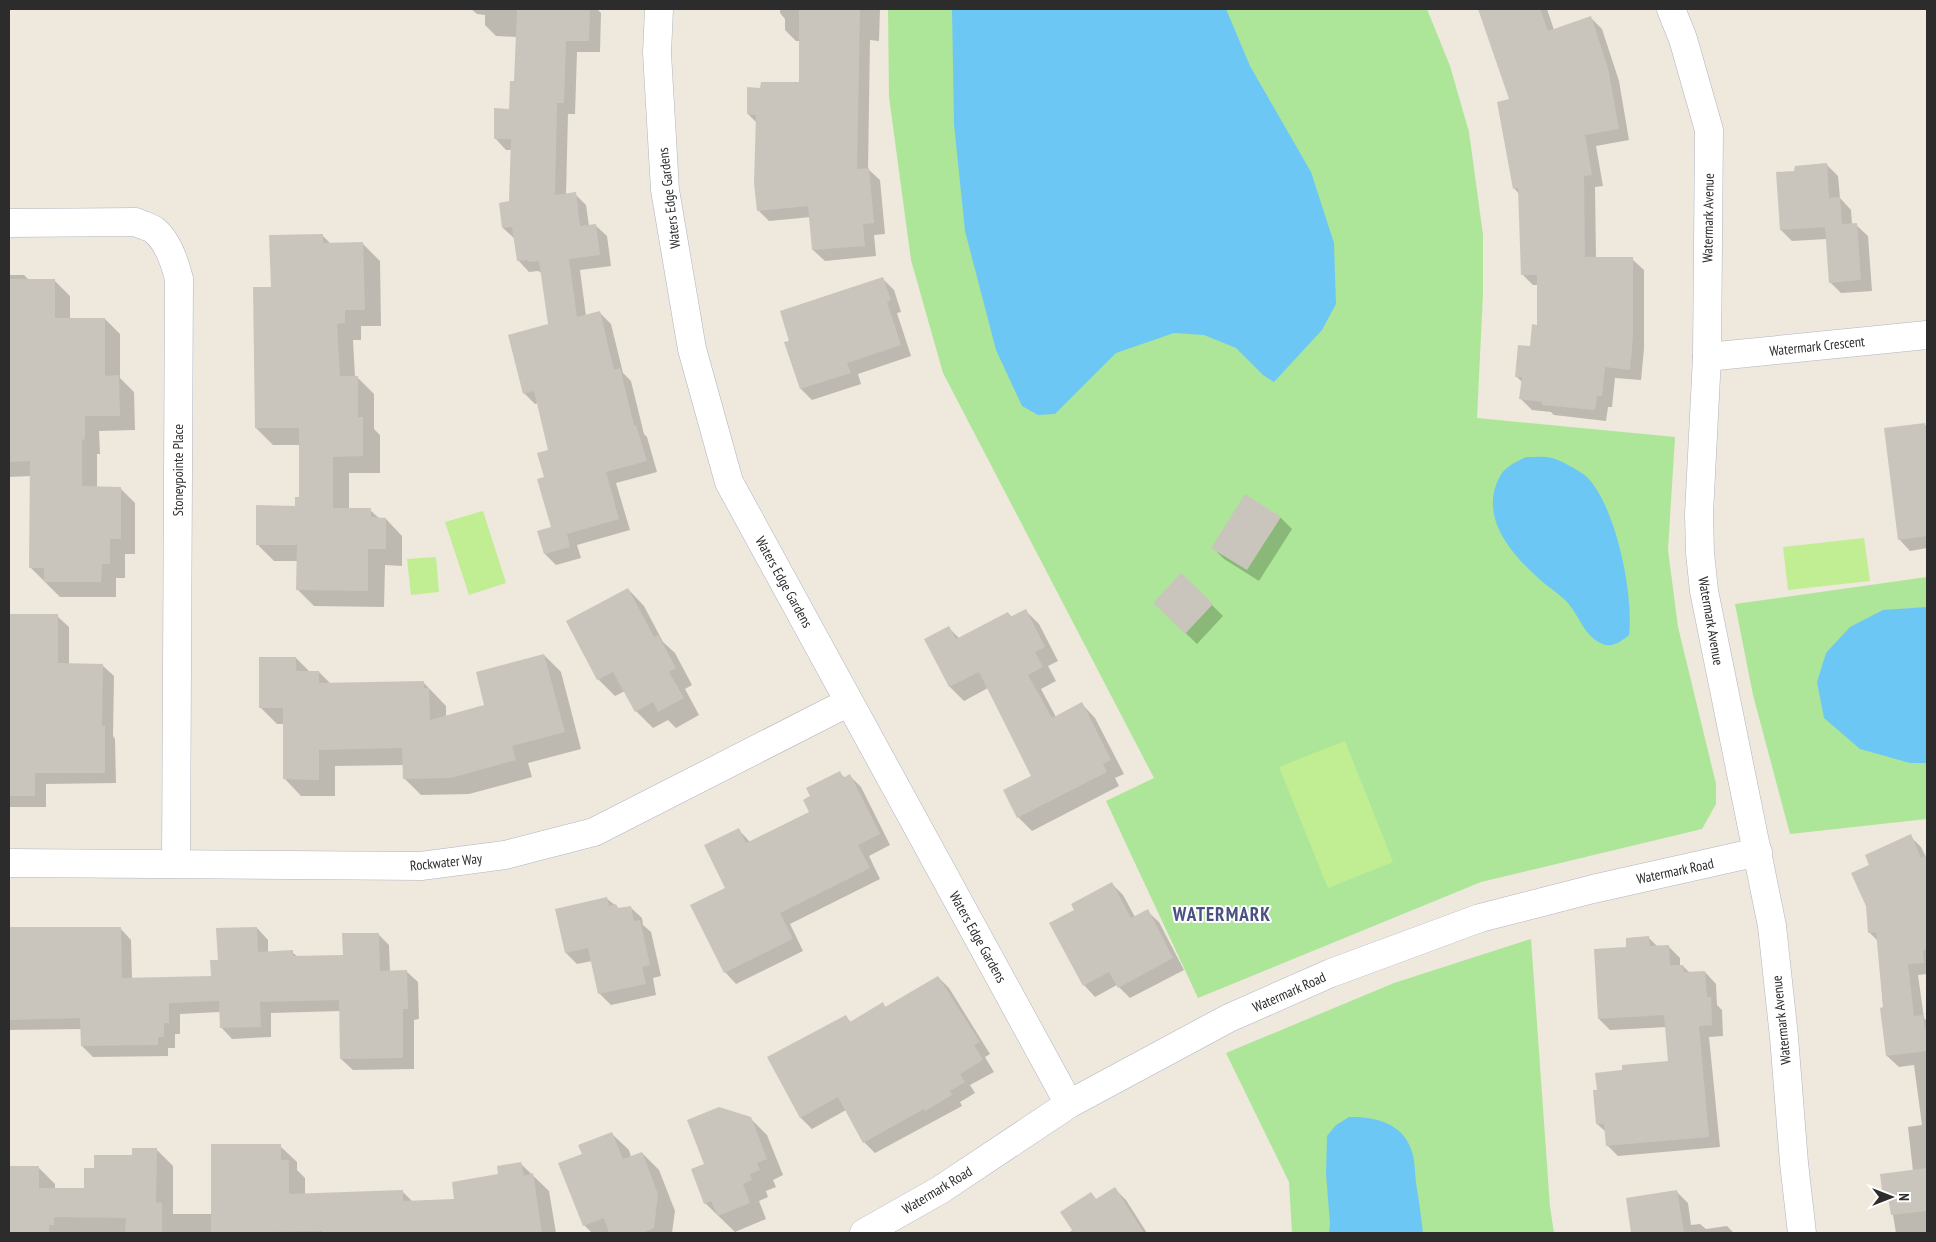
<svg xmlns="http://www.w3.org/2000/svg" width="1936" height="1242" viewBox="0 0 1936 1242" font-family="'PT Sans Narrow',sans-serif">
<rect width="100%" height="100%" fill="#eee8dd"/>
<!-- green -->
<g fill="#ade698">
<polygon points="888,9 1427,9 1450,66 1469,132 1483,235 1483,293 1477,418 1675,437 1668,550 1678,627 1716,784 1716,804 1702,829 1481,882 1198,998 1106,801 1154,778 943,373 911,260 889,97"/>
<polygon points="1927,577 1927,819 1790,834 1753,695 1735,604"/>
<polygon points="1531,939 1550,1207 1554,1233 1292,1233 1289,1182 1226,1053 1394,983"/>
</g>
<!-- pitch -->
<g fill="#c1ee93">
<polygon points="483,511 506,583 469,595 445,522"/>
<polygon points="1864,538 1870,581 1788,590 1783,547"/>
<polygon points="436,557 439,592 411,595 407,559"/>
<polygon points="1345,741 1393,862 1328,888 1279,767"/>
</g>
<!-- water -->
<g fill="#6dc7f4">
<polygon points="952,9 1226,9 1250,66 1311,172 1334,243 1336,304 1322,330 1274,382 1263,375 1236,348 1204,335 1174,333 1116,353 1055,414 1038,415 1022,406 996,350 965,231 954,124"/>
<path d="M1526 457C1534 457 1544 456 1552 458 1559 459 1581 472 1586 476 1616 505 1634 595 1629 635 1623 640 1614 647 1606 645 1584 639 1580 615 1566 601 1557 592 1545 585 1536 576 1513 555 1487 525 1494 492 1500 470 1506 467 1526 457Z"/>
<polygon points="1927,607 1927,763 1910,763 1860,749 1824,718 1817,682 1826,653 1850,627 1883,610"/>
<path d="M1349 1117C1374 1116 1404 1123 1412 1152 1415 1161 1415 1173 1416 1183 1419 1200 1421 1216 1423 1233H1329L1330 1223 1326 1174 1327 1136 1336 1125Z"/>
</g>
<!-- shadow -->
<g fill="#0003">
<polygon points="471,9 597,9 601,13 600,52 577,52 575,114 568,114 566,195 575,194 586,205 589,226 595,225 607,236 611,266 580,270 586,316 600,313 611,324 623,373 631,381 644,434 647,437 657,472 616,483 630,530 577,545 581,558 556,565 545,554 553,528 545,478 550,451 538,403 535,404 524,393 550,325 542,273 538,271 529,272 518,260 515,239 503,228 511,202 512,150 506,150 495,138 511,110 516,83 517,37 496,36 485,25 485,15 477,14"/>
<polygon points="780,9 880,9 879,41 870,40 868,169 880,180 885,234 874,235 876,256 825,261 813,250 811,217 769,221 758,210 757,123 748,114 761,89 800,83 800,41 796,41 785,30 785,19 780,13"/>
<polygon points="1480,9 1547,9 1554,30 1591,18 1602,29 1619,81 1629,140 1596,146 1603,186 1595,187 1596,259 1632,259 1644,270 1644,349 1641,380 1615,378 1612,407 1608,407 1606,421 1554,415 1551,412 1532,410 1521,399 1523,383 1516,376 1531,348 1538,326 1538,285 1533,285 1522,274 1519,194 1514,188 1511,100"/>
<polygon points="1827,165 1838,176 1840,198 1851,210 1852,225 1856,225 1868,236 1872,291 1841,293 1830,282 1827,239 1792,241 1781,230 1795,172"/>
<polygon points="322,235 331,244 363,244 380,261 381,326 361,326 361,340 353,340 355,377 357,377 374,394 374,429 380,435 380,473 349,473 349,509 370,510 380,519 386,519 402,536 402,566 385,565 384,607 314,606 297,589 297,561 274,561 257,544 296,507 300,498 300,445 273,445 256,428 272,288"/>
<polygon points="9,275 24,275 30,281 55,281 70,296 70,320 105,319 120,334 120,378 134,392 135,430 99,431 100,454 97,454 97,488 120,488 135,503 135,554 125,554 125,578 116,578 116,597 60,597 30,567 31,476 9,477"/>
<polygon points="883,279 894,290 901,312 897,313 911,356 858,374 861,384 812,400 801,389 786,343"/>
<polygon points="1924,424 1927,427 1927,548 1910,551 1899,539"/>
<polygon points="1246,496 1281,518 1292,529 1259,581 1224,559 1213,548"/>
<polygon points="628,589 644,606 663,642 675,653 692,685 685,689 699,715 676,728 668,720 653,728 636,711 625,691 615,696 598,679 567,622"/>
<polygon points="1212,605 1223,616 1197,644 1166,614"/>
<polygon points="1025,610 1039,624 1058,661 1048,666 1056,681 1041,689 1056,717 1082,704 1095,718 1124,774 1115,778 1119,786 1032,831 1018,817 1005,791 1033,777 988,688 964,701 950,687 926,640 949,628 959,638 1008,613 1012,617"/>
<polygon points="9,616 57,616 69,627 69,665 102,665 114,676 113,736 115,739 116,783 46,784 46,807 9,807 9,736 14,736 9,716"/>
<polygon points="544,655 561,672 581,749 528,763 532,777 469,794 421,795 404,778 404,765 335,766 335,796 301,796 285,779 285,724 277,724 260,707 296,658 310,672 319,672 331,684 423,682 446,706 446,717 486,706"/>
<polygon points="840,773 845,778 850,776 861,787 890,845 869,856 880,879 790,924 803,951 736,984 725,972 727,888 739,830 750,842 810,813 812,797"/>
<polygon points="1910,836 1921,847 1926,857 1927,857 1927,974 1918,975 1924,1018 1927,1021 1927,1233 1896,1233 1891,1203 1884,1197 1913,1171 1908,1127 1922,1125 1914,1065 1899,1067 1887,1056 1878,941 1869,932 1871,865"/>
<polygon points="1112,884 1123,895 1135,917 1147,911 1159,922 1184,970 1130,998 1117,985 1095,997 1084,985 1051,923 1076,910"/>
<polygon points="606,898 620,909 630,907 642,918 643,925 651,932 661,976 653,978 656,995 611,1005 600,994 592,961 577,964 566,953"/>
<polygon points="120,928 131,940 132,979 212,978 219,961 257,928 268,940 268,953 292,952 298,957 344,956 378,934 389,945 390,972 406,971 418,982 419,1019 414,1020 414,1069 353,1070 341,1059 341,1011 271,1013 271,1037 232,1039 221,1027 220,1012 180,1014 180,1034 175,1034 175,1048 168,1048 168,1056 93,1057 82,1046 82,1029 9,1030 9,943"/>
<polygon points="1649,938 1658,947 1668,946 1680,958 1680,966 1683,966 1690,973 1705,972 1716,984 1717,1005 1722,1010 1723,1036 1709,1037 1720,1147 1618,1156 1607,1145 1606,1132 1597,1124 1598,1091 1623,1071 1670,1062 1667,1027 1610,1030 1599,1019 1628,948"/>
<polygon points="938,977 949,988 990,1054 985,1057 994,1072 970,1085 975,1093 960,1102 962,1106 875,1153 864,1142 846,1110 812,1129 801,1118 768,1058 845,1016 851,1022 882,1004 887,1008"/>
<polygon points="750,1118 767,1135 783,1175 773,1180 776,1187 766,1191 768,1197 759,1201 766,1219 735,1232 705,1203 706,1165"/>
<polygon points="612,1134 629,1150 631,1157 642,1153 659,1170 675,1211 672,1233 592,1233 584,1225 583,1155"/>
<polygon points="280,1146 297,1162 297,1170 305,1178 305,1195 403,1192 413,1202 456,1200 521,1164 549,1191 556,1233 9,1233 9,1167 38,1167 55,1184 55,1189 85,1189 95,1169 156,1149 173,1166 173,1214 212,1214"/>
<polygon points="1115,1189 1126,1200 1147,1233 1068,1233 1073,1230 1091,1194 1097,1200"/>
<polygon points="1677,1192 1688,1203 1691,1225 1700,1224 1706,1229 1727,1226 1734,1233 1632,1233 1627,1200"/>
</g>
<!-- building -->
<g fill="#c9c5bd">
<polygon points="517,9 590,9 589,41 566,41 564,103 557,103 555,195 576,192 580,226 596,224 600,255 569,259 577,317 600,311 614,370 620,368 634,425 636,425 647,461 606,472 619,519 567,534 570,547 544,554 537,531 551,527 537,479 544,477 537,453 548,450 534,391 523,394 508,335 548,324 539,261 528,262 528,260 517,261 512,227 502,228 499,203 509,201 511,139 494,139 494,108 509,109 510,81 514,81"/>
<polygon points="799,9 860,9 857,169 869,168 874,223 863,224 865,246 812,250 808,206 757,211 754,183 756,115 747,114 747,87 760,88 761,82 799,82"/>
<polygon points="1478,9 1540,9 1548,31 1591,16 1608,68 1619,129 1585,135 1592,175 1584,176 1585,257 1633,257 1633,337 1630,370 1605,367 1602,396 1597,396 1595,410 1542,405 1542,402 1519,399 1522,377 1515,377 1518,345 1530,346 1532,324 1537,325 1537,275 1521,275 1518,188 1513,189 1497,102 1509,99"/>
<polygon points="1827,163 1829,198 1840,197 1842,224 1857,223 1861,280 1829,283 1825,227 1780,230 1776,172 1794,171 1795,166"/>
<polygon points="323,234 323,243 363,242 365,310 345,310 345,323 337,324 340,376 358,376 358,417 363,417 363,456 333,457 333,508 371,508 371,517 386,518 386,549 368,549 368,591 296,590 297,545 256,545 256,505 295,506 295,497 299,497 299,428 255,428 253,287 271,287 269,235"/>
<polygon points="883,277 891,300 887,302 901,345 847,363 851,373 800,389 784,342 789,341 780,311"/>
<polygon points="9,279 55,279 55,318 105,318 105,376 119,375 120,416 85,416 85,439 82,440 82,486 121,487 121,539 110,539 110,564 102,564 101,582 44,582 44,568 29,568 30,461 9,462"/>
<polygon points="1925,423 1927,444 1927,536 1898,540 1884,428"/>
<polygon points="1245,494 1281,517 1247,570 1211,548"/>
<polygon points="1181,573 1213,604 1185,634 1153,603"/>
<polygon points="628,588 654,637 658,635 676,668 669,672 684,698 658,712 653,702 635,712 613,672 597,680 566,621"/>
<polygon points="1026,609 1045,647 1035,652 1043,667 1028,675 1052,718 1082,702 1111,760 1103,764 1107,772 1017,818 1003,790 1031,776 979,672 949,687 924,639 949,626 956,639 1008,612 1010,617"/>
<polygon points="9,614 58,614 58,663 103,664 102,726 105,726 105,773 35,773 35,796 9,796"/>
<polygon points="544,654 565,732 512,746 516,760 451,778 403,779 402,748 319,750 319,780 283,779 283,708 259,708 259,657 296,657 296,671 319,671 319,683 424,681 424,688 429,688 430,720 484,705 476,672"/>
<polygon points="840,771 843,778 850,774 880,834 858,845 870,868 780,913 793,939 724,973 690,905 725,888 704,845 739,828 746,843 809,812 803,800 810,796 806,788"/>
<polygon points="1911,834 1921,858 1927,855 1927,949 1923,951 1924,963 1908,964 1914,1016 1923,1015 1925,1028 1927,1028 1927,1051 1886,1056 1880,1008 1883,1007 1876,932 1868,933 1866,906 1851,873 1869,865 1865,855"/>
<polygon points="1112,882 1131,918 1148,909 1173,958 1118,988 1109,972 1083,986 1049,923 1074,910 1071,904"/>
<polygon points="607,897 609,906 616,904 618,908 631,906 634,921 640,920 650,965 642,967 646,984 598,994 588,948 565,953 555,909"/>
<polygon points="9,927 121,927 122,978 211,976 210,960 218,960 216,928 257,927 258,952 293,950 293,956 343,955 342,933 379,933 380,971 407,970 408,1009 403,1009 403,1058 340,1059 339,1000 260,1002 261,1027 220,1028 219,1001 169,1003 169,1023 164,1023 164,1037 158,1037 158,1045 81,1046 80,1018 9,1020"/>
<polygon points="1649,936 1650,946 1669,945 1670,965 1683,965 1684,972 1705,971 1707,997 1711,997 1712,1025 1699,1026 1709,1137 1606,1146 1604,1124 1596,1124 1593,1090 1597,1090 1595,1073 1622,1070 1622,1065 1668,1061 1664,1015 1598,1019 1594,949 1626,947 1626,938"/>
<polygon points="938,976 980,1042 974,1045 983,1060 960,1074 965,1082 950,1091 952,1095 925,1111 924,1109 863,1143 838,1097 800,1118 767,1057 846,1015 850,1022 883,1002 885,1007"/>
<polygon points="719,1107 751,1117 767,1159 757,1163 760,1170 750,1174 752,1180 743,1184 750,1203 718,1216 711,1201 704,1204 691,1169 704,1164 687,1120"/>
<polygon points="612,1132 623,1159 642,1152 658,1194 654,1228 642,1233 609,1233 604,1218 583,1226 558,1163 582,1154 578,1145"/>
<polygon points="211,1144 281,1144 281,1160 289,1160 289,1194 403,1190 403,1201 454,1199 452,1182 498,1174 497,1166 521,1162 524,1176 533,1173 542,1233 322,1233 322,1231 211,1233"/>
<polygon points="132,1148 157,1148 156,1202 162,1203 162,1233 125,1233 126,1218 54,1217 54,1225 49,1225 49,1233 9,1232 9,1166 39,1166 39,1188 84,1188 84,1168 94,1168 94,1155 132,1155"/>
<polygon points="1927,1168 1927,1211 1891,1215 1888,1197 1883,1197 1880,1174"/>
<polygon points="1115,1187 1144,1233 1074,1233 1060,1212 1091,1192 1096,1199"/>
<polygon points="1677,1190 1684,1233 1631,1233 1626,1198"/>
</g>
<g fill="none" stroke-linecap="round" stroke-linejoin="round">
<!-- minor casing -->
<g stroke="#b2b3c0" stroke-width="29">
<g id="minor">
<polyline points="659,9 657,53 665,190 692,349 729,482 1069,1104"/>
<polyline points="1671,9 1683,39 1709,130 1707,357 1699,514 1700,553 1704,591 1772,926 1784,1037 1794,1163 1802,1233"/>
<path d="M9 223 136 222C141 225 150 227 154 230 168 241 175 263 179 279L176 863"/>
<polyline points="1707,357 1927,335"/>
<polyline points="9,863 421,866 505,855 594,832 849,702"/>
<polyline points="864,1233 940,1190 1069,1104 1229,1018 1331,973 1480,918 1593,889 1758,852"/>
</g>
</g>
<!-- minor -->
<use href="#minor" stroke="#fff" stroke-width="28"/>
</g>
<g text-anchor="middle" stroke-width="4" stroke-linejoin="round" paint-order="stroke">
<!-- street labels -->
<g font-size="14" fill="#2c2c2c" stroke="#fff">
<text transform="translate(669 198) rotate(-97)" y="5">Waters Edge Gardens</text>
<text transform="translate(1708 218) rotate(-89)" y="5">Watermark Avenue</text>
<text transform="translate(1817 346) rotate(-6)" y="5">Watermark Crescent</text>
<text transform="translate(178 470) rotate(-90)" y="5">Stoneypointe Place</text>
<text transform="translate(784 582) rotate(61)" y="5">Waters Edge Gardens</text>
<text transform="translate(1711 621) rotate(80)" y="5">Watermark Avenue</text>
<text transform="translate(446 862) rotate(-6)" y="5">Rockwater Way</text>
<text transform="translate(1675 871) rotate(-12)" y="5">Watermark Road</text>
<text transform="translate(978 937) rotate(61)" y="5">Waters Edge Gardens</text>
<text transform="translate(1289 992) rotate(-24)" y="5">Watermark Road</text>
<text transform="translate(1781 1020) rotate(-96)" y="5">Watermark Avenue</text>
<text transform="translate(937 1190) rotate(-31)" y="5">Watermark Road</text>
</g>
<!-- district labels -->
<g font-size="19" font-weight="bold" letter-spacing="1" fill="#4a507f" stroke="#fff">
<text x="1222" y="921">WATERMARK</text>
</g>
</g>
<!-- border -->
<rect width="1936" height="1242" fill="none" stroke="#2c2c2c" stroke-width="20"/>
<!-- north arrow -->
<g transform="translate(1891 1197) rotate(90)" stroke="#ffffff" stroke-width="4" paint-order="stroke">
<path d="M0-4L9 19L0 12L-9 19Z" fill="#2c2c2c"/>
<text y="-8" font-size="14" font-weight="bold" text-anchor="middle" fill="#2c2c2c">N</text>
</g>
</svg>
